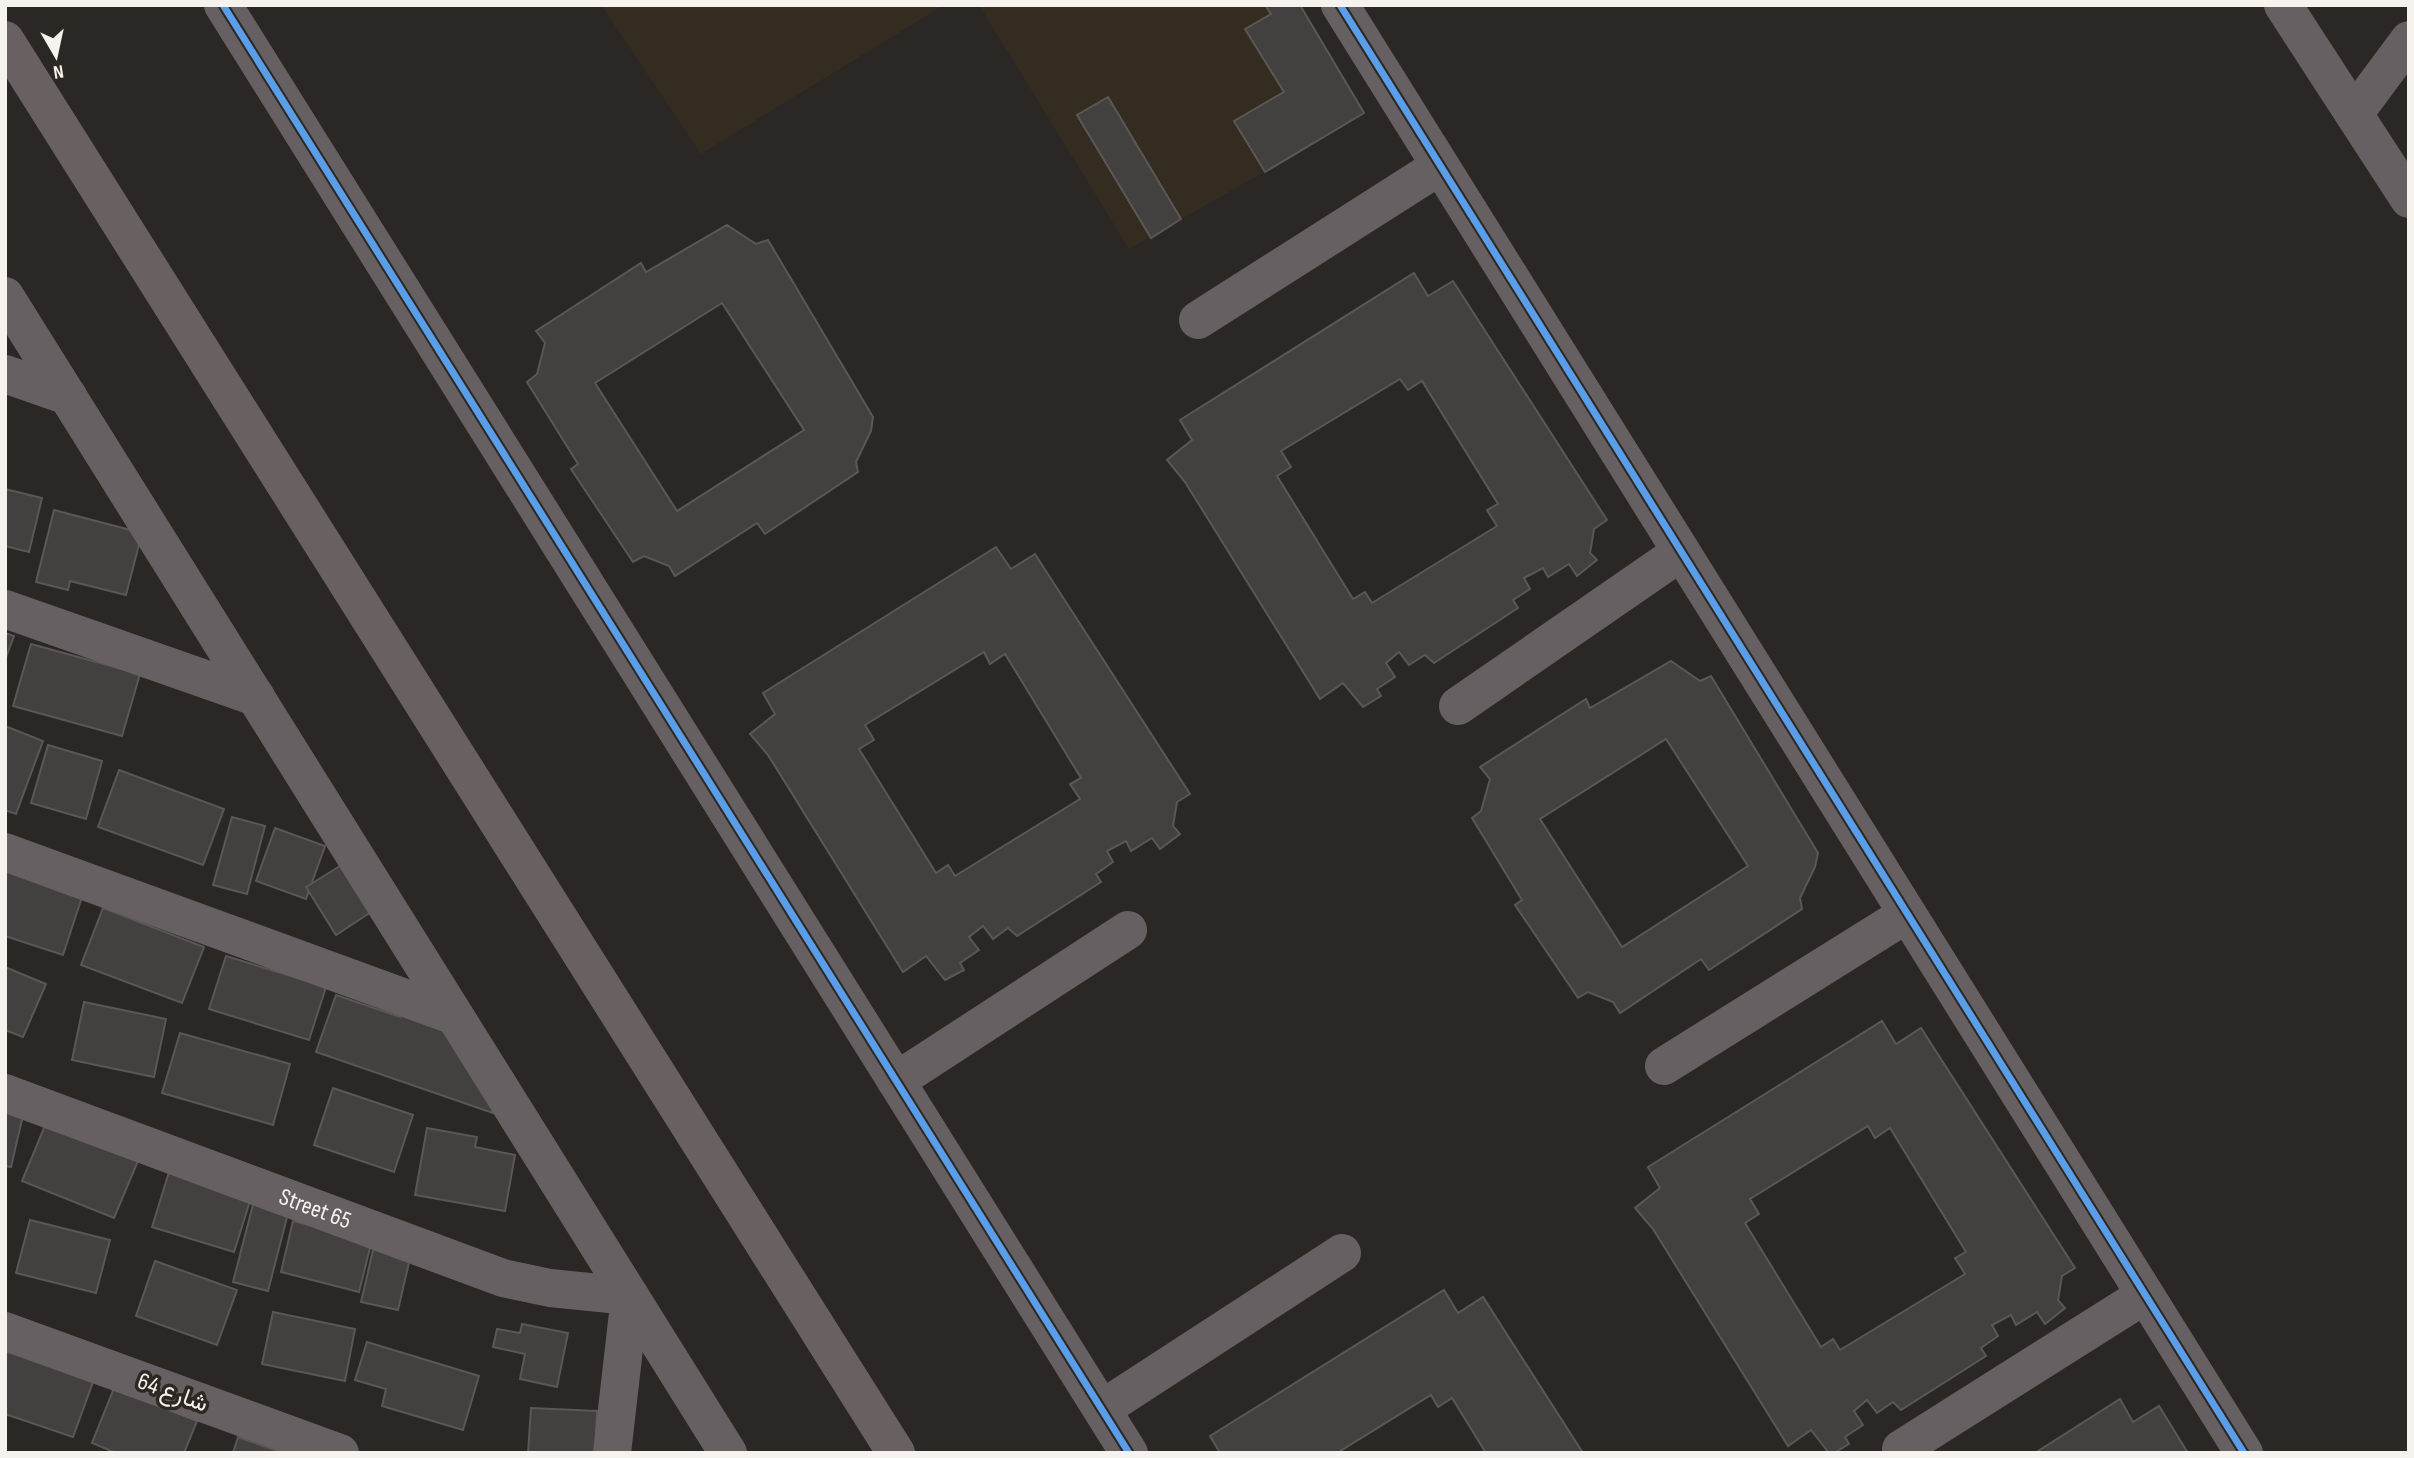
<svg xmlns="http://www.w3.org/2000/svg" width="2414" height="1458" viewBox="0 0 2414 1458" font-family="'Sofia Sans Condensed',Vazirmatn,sans-serif">
<rect width="100%" height="100%" fill="#2a2724"/>
<!-- built -->
<g fill="#342c21">
<polygon points="601,5 944,5 701,154"/>
<polygon points="979,5 1278,5 1350,123 1129,249"/>
</g>
<!-- building -->
<g fill="#43413f" stroke="#5a5755" stroke-width="2" fill-rule="evenodd">
<polygon points="1265,5 1300,5 1364,113 1265,172 1234,121 1284,92 1245,29 1271,14"/>
<polygon points="1108,97 1181,219 1151,238 1077,115"/>
<path d="M727 225 756 244 768 240 873 417 871 431 856 462 858 472 765 534 757 523 675 576 669 566 644 556 633 562 571 469 578 464 527 382 537 374 545 343 536 331 641 263 646 272ZM722 303 804 430 677 511 595 383Z"/>
<path d="M1414 273 1428 296 1453 281 1607 520 1594 529 1590 553 1597 560 1577 576 1569 564 1548 577 1543 568 1524 578 1530 589 1513 600 1518 608 1434 663 1425 655 1409 665 1399 652 1386 663 1395 677 1377 689 1381 696 1363 707 1343 683 1320 699 1185 482 1167 460 1192 440 1180 420ZM1400 379 1408 390 1422 381 1498 504 1487 510 1497 526 1372 603 1365 592 1353 599 1277 476 1291 467 1281 451Z"/>
<polygon points="5,489 42,498 29,552 5,546"/>
<polygon points="54,510 142,533 126,595 70,581 68,590 36,582"/>
<path d="M996 547 1011 569 1035 554 1190 794 1177 802 1173 826 1180 834 1160 849 1152 838 1131 851 1126 841 1107 851 1113 862 1096 874 1101 882 1017 936 1008 928 993 939 983 926 969 937 979 950 960 963 964 970 945 980 926 956 903 972 768 755 750 734 775 714 763 693ZM984 652 990 664 1005 654 1081 778 1070 784 1080 799 955 876 948 865 936 873 859 749 874 740 865 725Z"/>
<polygon points="5,633 14,636 5,660"/>
<polygon points="31,644 140,674 122,736 13,706"/>
<path d="M1671 661 1700 681 1711 676 1818 853 1815 867 1800 898 1802 909 1709 970 1701 959 1620 1013 1613 1002 1588 992 1578 998 1515 905 1522 900 1472 818 1481 811 1490 779 1480 767 1586 699 1590 708ZM1666 739 1748 866 1622 947 1540 819Z"/>
<polygon points="5,726 43,741 16,814 5,810"/>
<polygon points="48,745 102,761 86,819 31,803"/>
<polygon points="119,770 224,809 203,865 98,827"/>
<polygon points="232,817 265,826 247,894 213,885"/>
<polygon points="275,828 325,846 306,899 256,881"/>
<polygon points="353,858 383,904 336,935 306,887"/>
<polygon points="5,869 83,894 63,955 5,936"/>
<polygon points="103,908 204,947 182,1003 81,965"/>
<polygon points="226,956 326,987 309,1040 209,1009"/>
<polygon points="5,967 46,984 23,1037 5,1030"/>
<polygon points="336,995 400,1017 404,1006 485,1034 493,1113 316,1052"/>
<polygon points="84,1002 166,1019 154,1077 72,1060"/>
<path d="M1882 1021 1896 1044 1921 1028 2075 1268 2062 1276 2058 1300 2065 1308 2045 1324 2037 1312 2016 1325 2011 1315 1992 1325 1998 1336 1981 1348 1986 1356 1901 1410 1893 1402 1877 1413 1867 1400 1854 1411 1863 1425 1845 1437 1849 1444 1834 1453H1829L1811 1430 1788 1446 1653 1229 1635 1208 1660 1188 1648 1167ZM1868 1126 1875 1138 1890 1128 1966 1252 1955 1258 1965 1274 1840 1350 1833 1339 1821 1347 1745 1223 1759 1214 1750 1199Z"/>
<polygon points="180,1033 290,1064 273,1125 162,1093"/>
<polygon points="333,1088 413,1115 394,1172 314,1145"/>
<polygon points="5,1106 24,1111 11,1167 5,1166"/>
<polygon points="46,1123 138,1161 114,1218 22,1181"/>
<polygon points="427,1128 477,1137 475,1147 515,1155 505,1211 415,1195"/>
<polygon points="169,1172 251,1198 234,1252 152,1227"/>
<polygon points="257,1189 292,1198 268,1291 233,1282"/>
<polygon points="30,1220 110,1240 96,1293 16,1273"/>
<polygon points="293,1221 372,1240 359,1292 281,1272"/>
<polygon points="377,1233 414,1241 398,1310 361,1302"/>
<polygon points="155,1261 237,1290 217,1345 136,1316"/>
<polygon points="1444,1290 1458,1313 1483,1297 1583,1453 1486,1453 1452,1398 1438,1407 1431,1395 1337,1453 1220,1453 1210,1436"/>
<polygon points="273,1312 355,1329 345,1381 262,1364"/>
<polygon points="522,1324 568,1333 557,1387 520,1379 525,1354 493,1347 497,1329 520,1333"/>
<polygon points="367,1342 479,1376 463,1430 382,1406 386,1389 355,1380"/>
<polygon points="5,1351 93,1382 73,1437 5,1414"/>
<polygon points="114,1388 197,1421 184,1453 116,1453 92,1443"/>
<polygon points="2120,1399 2133,1422 2159,1406 2188,1453 2035,1453"/>
<polygon points="531,1408 597,1411 595,1453 528,1453"/>
<polygon points="238,1437 283,1453 233,1453"/>
</g>
<g fill="none" stroke-linecap="round" stroke-linejoin="round">
<!-- minor -->
<g stroke="#676062" stroke-width="38">
<polyline points="223,5 1129,1453"/>
<polyline points="1340,5 2244,1453"/>
<polyline points="2283,5 2409,199"/>
<polyline points="2354,114 2409,40"/>
<polyline points="5,296 728,1453"/>
<polyline points="1198,320 1440,166"/>
<polyline points="5,374 68,396"/>
<polyline points="5,609 256,697"/>
<polyline points="1458,706 1681,552"/>
<polyline points="5,852 452,1015"/>
<polyline points="1664,1066 1907,914"/>
<polyline points="896,1081 1128,930"/>
<path id="s1" d="M5 1093 503 1278 550 1288 630 1296 612 1453"/>
<polyline points="5,1331 340,1453"/>
<polyline points="1102,1409 1342,1253"/>
<polyline points="1901,1449 2145,1295"/>
</g>
<!-- major -->
<polyline stroke="#696062" stroke-width="38" points="5,40 896,1453"/>
<!-- cycleway casing -->
<g stroke="#2d2821" stroke-width="11">
<g id="cycleway">
<polyline points="223,5 1129,1453"/>
<polyline points="1340,5 2244,1453"/>
</g>
</g>
<!-- cycleway -->
<use href="#cycleway" stroke="#5a9eea" stroke-width="7"/>
</g>
<g text-anchor="middle" stroke-width="7" stroke-linejoin="round" paint-order="stroke">
<!-- street labels -->
<g font-size="24" fill="#f6f2ee" stroke="#2d2821">
<text dy="8" stroke="none"><textPath href="#s1" startOffset="331">Street 65</textPath></text>
<text transform="translate(173 1392) rotate(20)" y="8">شارع 64</text>
</g>
</g>
<!-- border -->
<rect width="2414" height="1458" fill="none" stroke="#f6f2ee" stroke-width="14"/>
<!-- north arrow -->
<g transform="translate(56 56) rotate(171)" stroke="#2d2821" stroke-width="5" paint-order="stroke">
<path d="M0-5L12 26L0 18L-12 26Z" fill="#f6f2ee"/>
<text y="-10" font-size="19" font-weight="bold" text-anchor="middle" fill="#f6f2ee">N</text>
</g>
</svg>
